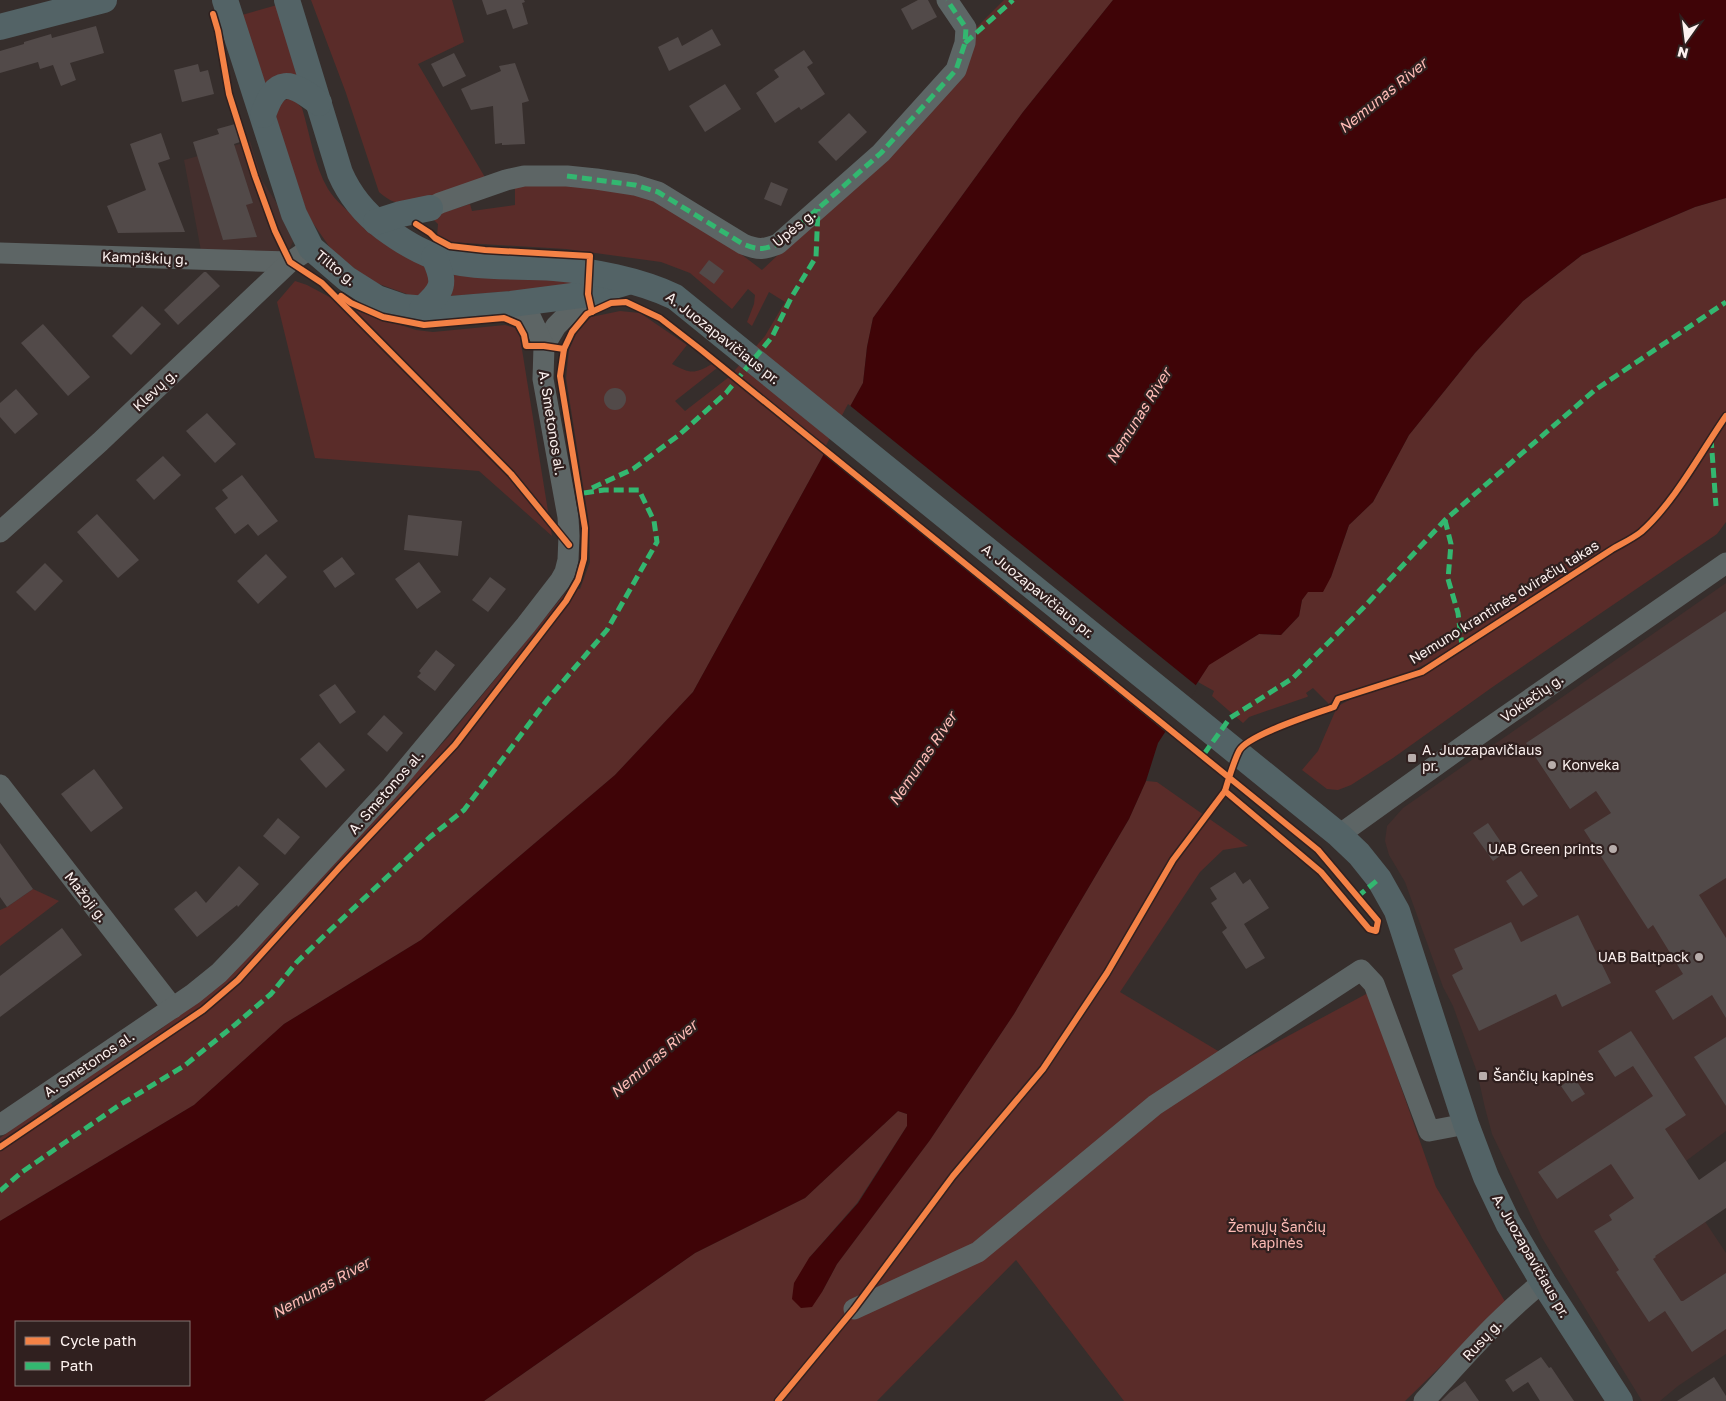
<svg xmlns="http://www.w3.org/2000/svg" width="1726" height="1401" viewBox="0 0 1726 1401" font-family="'Golos Text',sans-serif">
<rect width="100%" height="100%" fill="#362e2c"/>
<!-- built -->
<g fill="#442f2d">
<polygon points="250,141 262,180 279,207 294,239 291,246 286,254 201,251 184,160"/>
<polygon points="1726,583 1726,1131 1686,1161 1702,1217 1726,1253 1726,1354 1678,1386 1660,1401 1642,1401 1542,1238 1492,1134 1485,1108 1477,1072 1453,1006 1443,987 1405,882 1389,855 1385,841 1387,826 1403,808"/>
</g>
<!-- green -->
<g fill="#5a2c29">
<path d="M311 0H452L464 42 418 64 486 179 406 204C394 203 388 200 379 192L346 93Z"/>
<path d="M1004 0H1113L1023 112 873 318 867 347 863 383 693 692 615 775 421 940 284 1024 194 1105 0 1221V1138L50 1102 57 1112 75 1099 69 1090 161 1029 217 987 386 806 450 735 570 587 580 589 590 562 589 523 566 378 569 350 577 332 591 317 620 311 640 313 687 345 672 364C690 373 693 375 712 364L717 368 675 401 685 411 729 377 765 336 785 302 769 292 752 326 747 322 754 304 755 295 748 289 732 309 690 273 661 262 566 249 449 242 437 236 438 224 433 219 441 213 470 204 472 211 515 205V188L536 182 603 186 656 200 704 226 762 270 878 161 973 31Z"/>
<polygon points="277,5 300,75 266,86 242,15"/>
<path d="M288 99 295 101 302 108C310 134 314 165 328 189 346 218 402 248 430 271L428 290 415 297 368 280 331 249 308 216 276 119 278 103Z"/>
<path d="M1726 198V522L1717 534 1494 686 1393 758 1351 785 1338 790 1327 789 1302 770 1318 751 1337 707C1360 692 1390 688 1414 678 1438 669 1460 652 1481 638L1478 632 1426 664 1405 674 1338 696 1329 704 1313 688 1306 693 1308 696 1307 697 1249 717 1243 723 1212 696 1214 691 1198 682 1209 664 1259 634 1281 635 1299 616 1302 600 1308 591 1331 577 1349 525 1373 502 1409 435 1475 353 1523 301 1582 255 1695 207Z"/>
<polygon points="454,275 577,280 576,286 451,296"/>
<polygon points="295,281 307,285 354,310 416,330 433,332 505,325 515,328 520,337 552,536 479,471 315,458 277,302"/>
<polygon points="1146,781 1157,782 1248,846 1223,850 1200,872 1120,992 1238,1063 1368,993 1436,1187 1506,1303 1405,1401 1124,1401 1016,1260 877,1401 484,1401 695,1253 805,1198 898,1111 907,1114 907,1126 857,1203 809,1258 822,1292 837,1264 930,1140 1014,1014 1129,819"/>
<polygon points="33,889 59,901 0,946 0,910 7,907"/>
</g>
<!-- water -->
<path fill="#3f0407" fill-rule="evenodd" d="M1113 0H1726V198L1695 207 1582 255 1523 301 1475 353 1409 435 1373 502 1349 525 1331 577 1323 592H1308L1302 600 1299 616 1281 635 1259 634 1209 665 1158 743 1146 781 1129 819 1014 1014 930 1140 837 1264 822 1292 812 1307 801 1308 792 1299 794 1283 809 1258 858 1203 907 1126V1114L898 1111 805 1198 695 1253 484 1401H0V1221L194 1105 284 1024 421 940 615 775 693 692 863 383 867 347 873 318 1023 112ZM16 1322H189V1385H16Z"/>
<!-- pier -->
<polygon fill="#362e2c" points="848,404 1198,687 1168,734 822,453"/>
<!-- building -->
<g fill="#524a49">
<polygon points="482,0 524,0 525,2 522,3 528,24 513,29 506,9 487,15"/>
<polygon points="918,0 928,0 937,17 912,30 901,9"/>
<polygon points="96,26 104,53 70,63 76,80 61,86 53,65 40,69 38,62 0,73 0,51 24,44 24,42 51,34 52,38"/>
<polygon points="712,29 721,45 669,71 658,47 678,37 682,46"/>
<polygon points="804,50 813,63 807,67 825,94 801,110 799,107 775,123 756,93 779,77 774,70"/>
<polygon points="454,53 466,76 443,87 431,64"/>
<polygon points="515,63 529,101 522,103 525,144 502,145 502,143 495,144 493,106 471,110 461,89 501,71 499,66"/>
<polygon points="198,64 200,72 208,70 214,94 182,102 174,70"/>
<polygon points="725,84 741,109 705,132 689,106"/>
<polygon points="849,113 867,132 836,161 818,142"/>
<polygon points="235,124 240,142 234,144 253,203 246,205 257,237 223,240 193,142 219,134 217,129"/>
<polygon points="161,133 170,159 158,163 185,232 118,233 107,206 146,190 130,144"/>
<polygon points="771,182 788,189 781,206 764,199"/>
<polygon points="709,260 724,271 714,284 699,273"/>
<polygon points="204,272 206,272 220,286 178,325 164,310"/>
<polygon points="142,306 161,324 131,355 112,336"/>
<polygon points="43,324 90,377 68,396 21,343"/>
<circle cx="615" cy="399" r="11"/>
<polygon points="16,389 38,414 15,434 0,417 0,403"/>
<polygon points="207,413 236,444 215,463 186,431"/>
<polygon points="163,456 181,475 154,500 136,480"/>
<polygon points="242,475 278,521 258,536 248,524 235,534 215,508 228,498 222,490"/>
<polygon points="97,514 139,560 118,578 77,532"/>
<polygon points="408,515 462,521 458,556 404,550"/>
<polygon points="266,554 287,577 258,604 237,581"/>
<polygon points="342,557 355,574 335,588 323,571"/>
<polygon points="419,562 441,592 417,609 395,579"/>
<polygon points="45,563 63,581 35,611 16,592"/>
<polygon points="490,577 506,589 488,612 472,600"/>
<polygon points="1726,611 1726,878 1699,895 1726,938 1726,1018 1712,995 1673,1020 1655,991 1683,974 1653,925 1648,929 1584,830 1611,813 1596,791 1570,809 1526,743"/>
<polygon points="436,650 455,665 435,691 417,677 421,673 419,671"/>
<polygon points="335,684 356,712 340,724 319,695"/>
<polygon points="384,715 403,733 387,752 367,734"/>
<polygon points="319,742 345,770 326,788 300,759"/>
<polygon points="94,769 123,808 91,832 61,794"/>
<polygon points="278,818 300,837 285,855 263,836"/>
<polygon points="1488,823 1507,851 1493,861 1473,833"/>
<polygon points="0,843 33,889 7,907 0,897"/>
<polygon points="239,866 259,884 238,907 237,905 197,937 174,909 196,891 206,903"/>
<polygon points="1521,871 1538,896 1523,906 1506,881"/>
<polygon points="1235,872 1243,884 1250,879 1269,908 1244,924 1265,958 1246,969 1222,932 1227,928 1211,903 1217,899 1210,888"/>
<polygon points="1578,915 1611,983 1562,1007 1556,994 1479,1031 1452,975 1463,969 1454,949 1511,922 1521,942"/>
<polygon points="62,928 82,955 0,1017 0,976"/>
<polygon points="1631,1031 1686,1115 1665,1129 1699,1180 1726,1161 1726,1208 1655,1256 1656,1257 1653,1259 1681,1301 1683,1301 1726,1273 1726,1329 1692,1352 1665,1311 1649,1322 1616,1272 1619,1270 1594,1231 1612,1220 1609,1215 1634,1198 1611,1164 1557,1199 1538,1172 1653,1096 1633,1066 1615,1077 1598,1051"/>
<polygon points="1726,1037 1726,1106 1694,1057"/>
<polygon points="1574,1077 1585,1094 1572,1102 1561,1086"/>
<polygon points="1541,1357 1549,1368 1551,1367 1574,1401 1540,1401 1528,1382 1513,1392 1505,1380"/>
<polygon points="1714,1377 1726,1396 1726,1401 1677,1401"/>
<polygon points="1465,1381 1479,1401 1441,1401 1450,1392"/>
</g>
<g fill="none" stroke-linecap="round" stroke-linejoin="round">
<!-- minor -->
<g stroke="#5d6565" stroke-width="21">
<path d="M430 208 440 203 506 180 524 176H567L596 179 635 185 658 192 743 244C758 250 763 250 778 244L881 153 956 70 965 43 966 28 947 0"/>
<polyline points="0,253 290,262"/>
<polyline points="544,346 556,326 588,294"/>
<polyline points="0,532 100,442 290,262 311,248"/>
<polyline points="0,785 173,1008"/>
<polyline points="1339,835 1477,736 1726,563"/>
<polyline points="0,1125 193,994 219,973 244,947 392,786 526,625 560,581 565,572 568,560 569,536 568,517 543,379 544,346 529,314 511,304"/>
<polyline points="854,1309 978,1252 1155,1105 1361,970 1374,984 1429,1131 1466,1124"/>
<path d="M1424 1401C1462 1360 1499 1316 1543 1282"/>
</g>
<!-- major -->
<g stroke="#536366" stroke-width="26">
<polyline points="225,0 294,214 311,248 347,279 377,298 403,307 438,310 511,304 588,294 627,282"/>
<path d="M287 0 340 173C350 196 364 213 384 228 399 239 416 250 433 256 472 270 514 265 554 268 592 271 640 280 675 297L1339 835 1359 854 1379 879 1397 911 1466 1124 1486 1177 1508 1223 1543 1282 1620 1401"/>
<polyline points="0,27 104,0"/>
<path d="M263 115C276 76 290 81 319 103"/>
<polyline points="376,222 401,214 430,208"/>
<path d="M422 309C444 290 446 283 434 257"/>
</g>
<!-- quiet -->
<g stroke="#33b770" stroke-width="5" stroke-dasharray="10 5" stroke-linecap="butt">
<polyline points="965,43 1013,0"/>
<path d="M567 176 635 185 658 192 743 244C758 250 763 250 778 244L881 153 956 70 965 43 966 28 947 0"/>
<polyline points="1711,438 1716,506"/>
<polyline points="592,488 633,469 679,435 726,393 772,337 791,298 816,257 818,209"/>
<polyline points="1445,520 1451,544 1448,579 1458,613 1462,646"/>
<polyline points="1204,754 1230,718 1293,678 1364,607 1445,520 1595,390 1726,302"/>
<polyline points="1357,897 1379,879"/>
<polyline points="0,1191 22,1172 118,1106 184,1066 236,1024 271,994 297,962 327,933 430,837 464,810 548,699 607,630 657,542 654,521 639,490 604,490 578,494"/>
</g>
<!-- cycleway casing -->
<g stroke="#30201f" stroke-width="9">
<g id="cycleway">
<polyline points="213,14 218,31 229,94 255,176 275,231 290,262 322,283 511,474 569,545"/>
<polyline points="416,224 430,233 435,238 450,246 485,250 590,256 588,294 592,312"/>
<polyline points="341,296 351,303 383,317 424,325 504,318 518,324 524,335 526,346 544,346 564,349"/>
<path d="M0 1147 203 1010 238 980 340 867 455 745 566 601 578 580 584 559 585 528 560 376 564 349 572 332 587 314 611 303 626 302 660 318 700 349 1242 788 1318 850 1378 921 1376 931 1369 929 1321 872 1225 791C1229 778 1233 763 1239 751 1247 735 1314 714 1334 707L1338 699 1422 672 1611 550C1621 544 1632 539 1641 532 1674 503 1701 452 1726 416"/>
<polyline points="778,1401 854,1309 953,1176 1043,1069 1107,973 1173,860 1225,791"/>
</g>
</g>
<!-- cycleway -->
<use href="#cycleway" stroke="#f48246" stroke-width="6"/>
</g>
<!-- markers -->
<g fill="#b7adab" stroke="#30201f" stroke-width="2">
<rect x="1407" y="753" width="10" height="10" rx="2.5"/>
<circle cx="1552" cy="765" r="5"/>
<circle cx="1613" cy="849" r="5"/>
<circle cx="1699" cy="957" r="5"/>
<rect x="1478" y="1071" width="10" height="10" rx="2.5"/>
</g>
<g text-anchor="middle" stroke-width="4.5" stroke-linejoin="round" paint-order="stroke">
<!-- street labels -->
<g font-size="14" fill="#fcf1ef" stroke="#30201f">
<text transform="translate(794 228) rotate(-39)" y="5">Upės g.</text>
<text transform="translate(145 258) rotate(2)" y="5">Kampiškių g.</text>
<text transform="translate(336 268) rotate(39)" y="5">Tilto g.</text>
<text transform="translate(723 338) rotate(38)" y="5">A. Juozapavičiaus pr.</text>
<text transform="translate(155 390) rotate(-43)" y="5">Klevų g.</text>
<text transform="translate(552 423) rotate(81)" y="5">A. Smetonos al.</text>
<text transform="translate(1038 591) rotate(39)" y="5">A. Juozapavičiaus pr.</text>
<text transform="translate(1504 602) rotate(-32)" y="5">Nemuno krantinės dviračių takas</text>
<text transform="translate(1532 698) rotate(-35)" y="5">Vokiečių g.</text>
<text transform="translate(386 792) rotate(-49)" y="5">A. Smetonos al.</text>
<text transform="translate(86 897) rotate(52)" y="5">Mažoji g.</text>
<text transform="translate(89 1064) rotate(-34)" y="5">A. Smetonos al.</text>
<text transform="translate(1531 1256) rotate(60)" y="5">A. Juozapavičiaus pr.</text>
<text transform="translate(1482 1340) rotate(-47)" y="5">Rusų g.</text>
</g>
<!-- poi labels -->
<g font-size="14" fill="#fcf1ef" stroke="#30201f" text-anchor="start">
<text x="1422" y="755">A. Juozapavičiaus<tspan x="1422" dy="16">pr.</tspan></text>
<text x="1562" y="770">Konveka</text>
<text x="1603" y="854" text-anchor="end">UAB Green prints</text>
<text x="1689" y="962" text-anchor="end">UAB Baltpack</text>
<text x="1493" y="1081">Šančių kapinės</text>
</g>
<!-- park labels -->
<g font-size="14" fill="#fdbbb5" stroke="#30201f">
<text x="1277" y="1232">Žemųjų Šančių<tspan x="1277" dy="16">kapinės</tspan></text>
</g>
<!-- water labels -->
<g font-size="15" font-style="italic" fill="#febcb6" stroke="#30201f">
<text transform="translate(1383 96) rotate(-39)" y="5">Nemunas River</text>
<text transform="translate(1139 416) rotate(-58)" y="5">Nemunas River</text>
<text transform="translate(923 759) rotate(-56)" y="5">Nemunas River</text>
<text transform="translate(654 1059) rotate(-41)" y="5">Nemunas River</text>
<text transform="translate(321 1288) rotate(-29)" y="5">Nemunas River</text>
</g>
</g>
<!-- legend -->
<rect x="15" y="1321" width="175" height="65" fill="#30201f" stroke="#827472"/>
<rect x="25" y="1337" width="25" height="8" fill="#f48246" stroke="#827472"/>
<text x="60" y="1346" font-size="15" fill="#fcf1ef">Cycle path</text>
<rect x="25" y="1362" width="25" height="8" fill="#33b770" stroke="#827472"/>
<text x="60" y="1371" font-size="15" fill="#fcf1ef">Path</text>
<!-- north arrow -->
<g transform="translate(1686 40) rotate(194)" stroke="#30201f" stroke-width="4" paint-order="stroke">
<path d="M0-4L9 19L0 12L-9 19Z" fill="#fcf1ef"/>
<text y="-8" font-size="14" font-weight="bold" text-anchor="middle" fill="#fcf1ef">N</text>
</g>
</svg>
